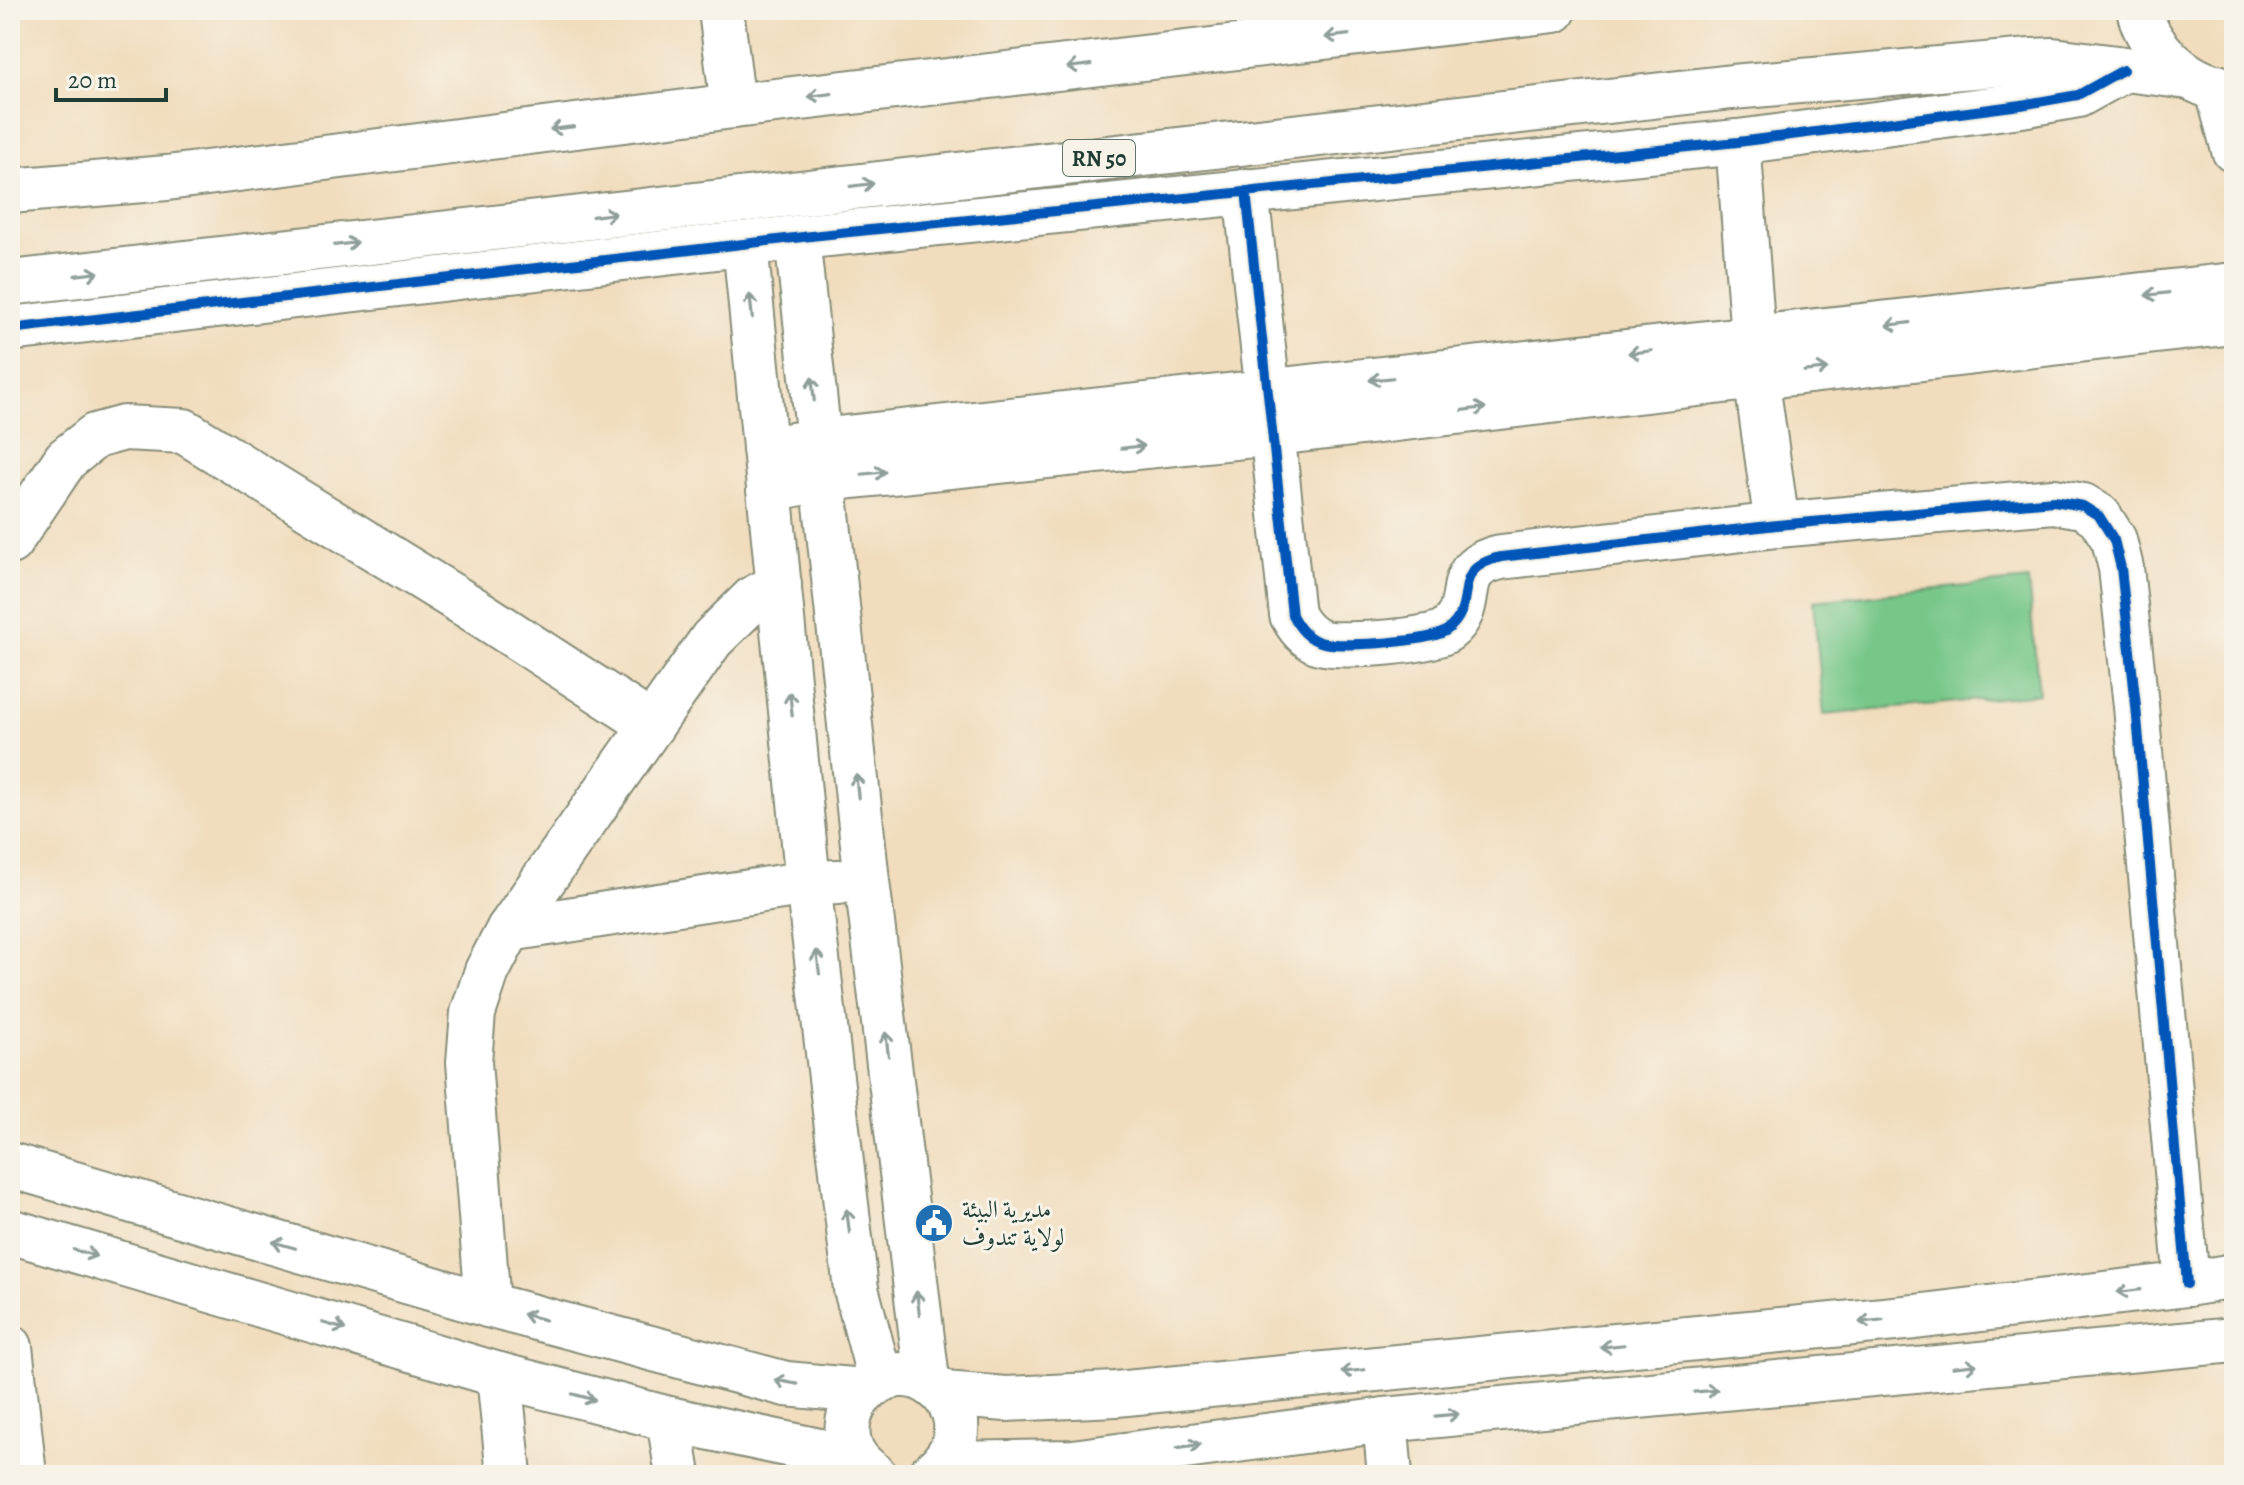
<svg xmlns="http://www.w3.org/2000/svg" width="2244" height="1485" viewBox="0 0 2244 1485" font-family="Alegreya,Amiri,serif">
<rect width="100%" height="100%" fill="#f7f3e8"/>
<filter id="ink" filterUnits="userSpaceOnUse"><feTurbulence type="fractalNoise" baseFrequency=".0125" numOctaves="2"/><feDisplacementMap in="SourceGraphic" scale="16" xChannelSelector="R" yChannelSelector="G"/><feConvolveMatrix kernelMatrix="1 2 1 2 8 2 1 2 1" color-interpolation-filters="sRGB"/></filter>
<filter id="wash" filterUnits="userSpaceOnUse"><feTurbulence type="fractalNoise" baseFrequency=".006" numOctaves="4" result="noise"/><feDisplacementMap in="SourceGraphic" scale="32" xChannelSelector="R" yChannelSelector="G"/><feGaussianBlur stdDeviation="1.8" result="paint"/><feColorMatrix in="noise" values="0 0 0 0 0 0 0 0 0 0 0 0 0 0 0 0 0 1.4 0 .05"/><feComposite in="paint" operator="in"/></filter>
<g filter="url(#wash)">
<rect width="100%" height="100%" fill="#f1ddbd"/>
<!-- green -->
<polygon fill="#77c788" stroke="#4b825e" stroke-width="2" points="2028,580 2039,694 1824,715 1813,601"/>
</g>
<g filter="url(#ink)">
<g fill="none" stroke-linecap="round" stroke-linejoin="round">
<!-- minor casing -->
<g stroke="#888d78" stroke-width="48">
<g id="minor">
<polyline points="721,10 733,106"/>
<polyline points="2217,87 2234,150"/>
<polyline points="1738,142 1756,376 1777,525"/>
<path d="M1246 191 1292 615C1299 628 1308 640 1324 643 1344 647 1432 642 1447 630 1481 604 1446 569 1501 557L1777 525 2054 501 2083 506 2099 516 2114 540 2121 568 2136 706 2187 1284"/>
<polyline points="797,238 867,881 927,1380"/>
<polyline points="745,244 808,883 856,1289 880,1379"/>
<polyline points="10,329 820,235 1738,142 2021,105 2078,95 2123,70"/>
<path d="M765 449 819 441C1291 388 1763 339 2234 285"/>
<polyline points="769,489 823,479 1273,433 2234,322"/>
<polyline points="10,542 66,459 95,436 124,428 184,431 481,614 652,725"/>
<polyline points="509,929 808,883 839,882"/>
<polyline points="10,1165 488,1305 786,1384 863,1391"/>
<polyline points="10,1231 499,1375 669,1419 857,1459"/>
<polyline points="488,1305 469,1062 473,1013 487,971 509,929 712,639 754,598 779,585"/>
<polyline points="10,1347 24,1475"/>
<polyline points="499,1375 509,1475"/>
<polyline points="944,1394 1006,1399 1116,1394 1915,1317 2187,1284 2234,1276"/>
<polyline points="669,1419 678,1475"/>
<polyline points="1385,1420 1390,1475"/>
<polyline points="944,1464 1073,1462 1385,1420 2234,1340"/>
<path d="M874 1475C868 1470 860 1464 856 1458 824 1409 889 1350 934 1386 946 1395 954 1406 956 1422 958 1445 947 1461 930 1475"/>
</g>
</g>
<!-- major casing -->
<g stroke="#888d78" stroke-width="48">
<g id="major">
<path d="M2139 10C2149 51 2191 89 2234 90"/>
<polyline points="10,191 167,178 733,106 1554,10"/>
<polyline points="10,283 1732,87 2031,61 2053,60 2189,77"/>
</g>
</g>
<!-- minor -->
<use href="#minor" stroke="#fff" stroke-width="44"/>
<!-- major -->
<use href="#major" stroke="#fff" stroke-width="44"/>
<!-- cycleway casing -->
<g stroke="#f7f3e8" stroke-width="15">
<g id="cycleway">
<path d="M1246 191 1292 615C1299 628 1308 640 1324 643 1344 647 1432 642 1447 630 1481 604 1446 569 1501 557L1777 525 2054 501 2083 506 2099 516 2114 540 2121 568 2136 706 2187 1284"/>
<polyline points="10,329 820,235 1738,142 2021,105 2078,95 2123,70"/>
</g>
</g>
<!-- cycleway -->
<use href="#cycleway" stroke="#0057b8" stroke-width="10"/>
</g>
<!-- one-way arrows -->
<defs><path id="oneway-shaft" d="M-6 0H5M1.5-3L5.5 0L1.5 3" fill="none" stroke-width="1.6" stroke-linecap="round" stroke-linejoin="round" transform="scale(2)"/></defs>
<g stroke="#8f9e9a">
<use href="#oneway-shaft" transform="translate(1337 36) rotate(173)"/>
<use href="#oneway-shaft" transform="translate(1079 66) rotate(173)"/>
<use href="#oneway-shaft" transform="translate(820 95) rotate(173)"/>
<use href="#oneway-shaft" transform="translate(562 128) rotate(173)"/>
<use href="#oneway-shaft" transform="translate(862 185) rotate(-7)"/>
<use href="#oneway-shaft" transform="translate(604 215) rotate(-7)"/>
<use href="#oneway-shaft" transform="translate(346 244) rotate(-7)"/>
<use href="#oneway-shaft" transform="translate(87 274) rotate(-7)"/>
<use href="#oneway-shaft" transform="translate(2157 294) rotate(173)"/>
<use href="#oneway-shaft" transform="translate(751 306) rotate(-96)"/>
<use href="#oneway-shaft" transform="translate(1898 324) rotate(173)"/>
<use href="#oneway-shaft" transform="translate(1640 352) rotate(174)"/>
<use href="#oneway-shaft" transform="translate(1816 370) rotate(-6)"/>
<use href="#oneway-shaft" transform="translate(1381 379) rotate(174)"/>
<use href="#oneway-shaft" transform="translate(813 389) rotate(-96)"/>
<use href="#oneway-shaft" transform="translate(1474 409) rotate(-7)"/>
<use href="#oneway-shaft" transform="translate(1133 447) rotate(-6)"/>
<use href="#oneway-shaft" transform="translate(874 473) rotate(-6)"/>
<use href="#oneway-shaft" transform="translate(791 704) rotate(-96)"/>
<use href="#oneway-shaft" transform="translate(857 786) rotate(-96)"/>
<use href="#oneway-shaft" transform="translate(818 962) rotate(-97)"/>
<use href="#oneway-shaft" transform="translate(887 1044) rotate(-97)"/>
<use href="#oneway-shaft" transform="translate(848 1221) rotate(-97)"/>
<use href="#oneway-shaft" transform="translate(284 1245) rotate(-164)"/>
<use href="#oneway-shaft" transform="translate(85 1253) rotate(16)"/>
<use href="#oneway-shaft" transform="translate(2129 1291) rotate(173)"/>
<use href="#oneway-shaft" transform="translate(918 1303) rotate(-97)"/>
<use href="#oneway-shaft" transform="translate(534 1317) rotate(-165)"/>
<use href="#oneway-shaft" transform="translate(1871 1321) rotate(174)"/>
<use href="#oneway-shaft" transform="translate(334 1326) rotate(16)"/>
<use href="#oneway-shaft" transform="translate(1612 1346) rotate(174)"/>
<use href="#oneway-shaft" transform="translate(1965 1366) rotate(-6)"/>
<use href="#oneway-shaft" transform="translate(1353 1371) rotate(174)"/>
<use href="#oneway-shaft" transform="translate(786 1382) rotate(-170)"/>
<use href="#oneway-shaft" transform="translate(1706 1391) rotate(-5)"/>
<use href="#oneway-shaft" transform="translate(584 1397) rotate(15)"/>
<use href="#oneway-shaft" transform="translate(1447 1415) rotate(-5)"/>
<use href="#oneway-shaft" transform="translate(1189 1446) rotate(-8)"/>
</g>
</g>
<!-- icons -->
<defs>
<g id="civic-disc" transform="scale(2)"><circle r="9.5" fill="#1f6fb2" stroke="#f7f3e8"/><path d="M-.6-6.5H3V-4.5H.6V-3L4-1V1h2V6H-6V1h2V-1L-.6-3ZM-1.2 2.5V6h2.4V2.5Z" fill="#fff"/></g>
</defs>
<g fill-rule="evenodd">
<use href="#civic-disc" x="934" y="1223"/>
</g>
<g text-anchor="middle" stroke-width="6" stroke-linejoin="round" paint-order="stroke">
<!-- shield labels -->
<rect fill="#f7f3e8" stroke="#60746a" stroke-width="2" x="1063" y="140" width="72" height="36" rx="6"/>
<g font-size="22" font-weight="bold" fill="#1f3d34">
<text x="1099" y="166">RN 50</text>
</g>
<!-- poi labels -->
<g font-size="24" fill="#1f3d34" stroke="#f7f3e8" text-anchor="start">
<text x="962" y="1217">مديرية البيئة<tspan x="962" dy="28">لولاية تندوف</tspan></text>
</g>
</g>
<!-- margin -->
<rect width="2244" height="1485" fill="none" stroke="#f7f3e8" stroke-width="40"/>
<!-- scale -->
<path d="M56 88v12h110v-12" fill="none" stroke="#1f3d34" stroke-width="4"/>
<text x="68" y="88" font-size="24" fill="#1f3d34" stroke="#f7f3e8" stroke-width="6" paint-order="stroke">20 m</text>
</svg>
